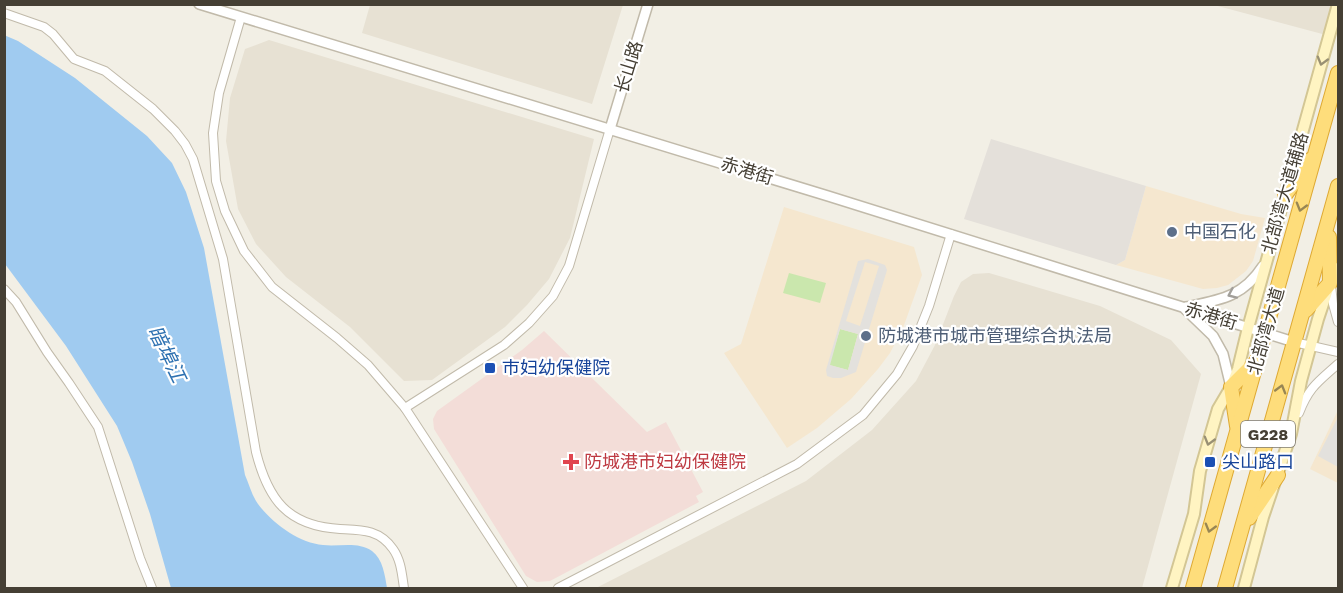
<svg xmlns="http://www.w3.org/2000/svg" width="1343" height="593" viewBox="0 0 1343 593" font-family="'Work Sans','Noto Sans SC',sans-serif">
<rect width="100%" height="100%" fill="#f2efe5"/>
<!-- residential -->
<g fill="#e7e1d3">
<polygon points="370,5 370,4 623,5 592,104 362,33"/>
<polygon points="1214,5 1334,5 1326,35"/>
<polygon points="269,40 594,139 570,238 549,279 527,305 505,327 432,380 404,381 350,327 286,277 256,244 238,209 226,141 230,98 245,49"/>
<polygon points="989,273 1100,306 1171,340 1201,374 1142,588 596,588 806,481 872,430 916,381 935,345 954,296 961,282 973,274"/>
</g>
<!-- commercial -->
<g fill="#f5e7cf">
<polygon points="1146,186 1241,214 1265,218 1253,261 1246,271 1228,285 1217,288 1203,289 1116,265 1125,260"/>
<polygon points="784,207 914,247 922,275 903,328 890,353 878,369 851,399 817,428 787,448 724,353 741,344"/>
<polygon points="1338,410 1338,483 1310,469"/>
</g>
<!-- industrial -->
<polygon fill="#e4e0da" points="991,139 1146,186 1125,260 1116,265 964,219"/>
<!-- medical -->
<polygon fill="#f3ddd8" points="544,331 647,432 666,422 703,492 696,496 699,502 550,581 537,582 526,576 434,429 433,419 437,411 522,350"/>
<!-- green -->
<g fill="#cae7ad">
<polygon points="789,273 826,283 820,303 783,293"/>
<polygon points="840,329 858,334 848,370 829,365"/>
</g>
<!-- parking -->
<g fill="#e3e1dd" fill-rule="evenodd">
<path d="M868 259 885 265 887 270 856 372 841 378H833L827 376 826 370 858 261ZM865 262 879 266 860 326 846 321ZM840 329 858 334 848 370 830 365Z"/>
<polygon points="1338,417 1338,467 1318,456"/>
</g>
<!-- water -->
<path fill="#a0cbf0" d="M4 35 18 41 75 78 147 136 172 163 186 192 204 248 245 475C249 484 252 496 258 504 272 523 299 543 323 545 339 547 358 541 372 551 383 559 385 576 387 588H171L150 514 132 462 117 426 66 346 5 264Z"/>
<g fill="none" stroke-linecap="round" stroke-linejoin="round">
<!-- minor casing -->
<g stroke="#c1baaa" stroke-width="10">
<g id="minor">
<path d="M4 13 44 27 53 34 74 59 105 71 153 109 175 131 185 144 193 159 223 259 256 452C268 499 287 526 340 529 361 530 379 529 393 549 401 560 402 575 404 588"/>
<polyline points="241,17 219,93 213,133 216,181 225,211 244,251 272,287 337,338 368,365 405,408 523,588"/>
<polyline points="1331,285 1333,304 1338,322"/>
<polyline points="4,289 16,302 47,352 69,383 98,427 140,558 152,588"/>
<polyline points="1294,342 1338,352"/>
<polyline points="405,408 504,345 529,323 553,296 569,266 610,129"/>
<path d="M1299 413C1309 387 1318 382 1338 364"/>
<polyline points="558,588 797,464 863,415 897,374 913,346 929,306 951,234"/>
</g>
</g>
<!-- tertiary casing -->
<g stroke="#c1baaa" stroke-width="12">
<g id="tertiary">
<polyline points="199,4 828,196 1294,342"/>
<polyline points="610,129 648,4"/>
<path d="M1186 307C1220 300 1243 297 1263 266"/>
<polyline points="1185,309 1213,336 1223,354 1231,387"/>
</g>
</g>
<!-- secondary casing -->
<g stroke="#d3c694" stroke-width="14">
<g id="secondary">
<polyline points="1172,588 1194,514 1200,471 1218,409 1231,387 1238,369 1248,328 1338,4"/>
<polyline points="1244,588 1263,517 1291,434 1301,381 1318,319 1330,283 1338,268"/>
</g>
</g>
<!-- trunk casing -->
<g stroke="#dea933" stroke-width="16">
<g id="trunk">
<polyline points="1285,195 1310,160"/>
<polyline points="1306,310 1330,283 1329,237"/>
<polyline points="1237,426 1231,387 1257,361"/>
<polyline points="1249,518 1278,475"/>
<polyline points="1193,588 1338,73"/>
<polyline points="1225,588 1338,186"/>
</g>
</g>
<!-- minor -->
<use href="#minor" stroke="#fff" stroke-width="8"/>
<!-- tertiary -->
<use href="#tertiary" stroke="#fff" stroke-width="9"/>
<!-- secondary -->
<use href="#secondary" stroke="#fff4c2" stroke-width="10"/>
<!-- trunk -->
<use href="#trunk" stroke="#fedd7b" stroke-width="14"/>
</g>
<!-- one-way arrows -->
<defs><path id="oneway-chevron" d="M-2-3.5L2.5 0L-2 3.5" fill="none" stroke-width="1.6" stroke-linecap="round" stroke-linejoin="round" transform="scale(1.5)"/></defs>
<g stroke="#999074">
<use href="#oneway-chevron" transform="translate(1322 61) rotate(106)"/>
<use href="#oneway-chevron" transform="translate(1209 441) rotate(106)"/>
</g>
<g stroke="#988654">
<use href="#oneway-chevron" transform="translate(1301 207) rotate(106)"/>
<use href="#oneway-chevron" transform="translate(1281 389) rotate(-74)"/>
<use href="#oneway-chevron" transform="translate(1210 528) rotate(106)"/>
</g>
<use stroke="#a29f9a" href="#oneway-chevron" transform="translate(1232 294) rotate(156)"/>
<!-- markers -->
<g fill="#5c6f8a" stroke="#fff" stroke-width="2">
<circle cx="1172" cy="232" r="6"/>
<circle cx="866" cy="336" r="6"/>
</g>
<g fill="#1a4fb4" stroke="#fff" stroke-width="2">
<rect x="484" y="362" width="12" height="12" rx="3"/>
<rect x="1204" y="456" width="12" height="12" rx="3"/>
</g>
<path fill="#e0444e" stroke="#fff" stroke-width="2" d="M568 453h6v6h6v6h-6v6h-6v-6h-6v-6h6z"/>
<g text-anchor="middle" stroke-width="4.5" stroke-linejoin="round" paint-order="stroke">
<!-- shield labels -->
<rect fill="#fff" stroke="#7d7971" stroke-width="1.5" x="1241" y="421" width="54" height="26" rx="4.5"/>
<g font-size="16" font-weight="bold" fill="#453f34">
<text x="1268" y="440">G228</text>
</g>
<!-- street labels -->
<g font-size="18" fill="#453f34" stroke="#fff">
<text transform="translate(629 67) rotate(-73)" y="6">长山路</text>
<text transform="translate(747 171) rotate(17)" y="6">赤港街</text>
<text transform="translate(1285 193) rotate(-74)" y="6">北部湾大道辅路</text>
<text transform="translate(1211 316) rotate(17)" y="6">赤港街</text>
<text transform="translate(1266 331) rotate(-74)" y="6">北部湾大道</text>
</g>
<!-- service labels -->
<g font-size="18" fill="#4e5e75" stroke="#fff" text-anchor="start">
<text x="1184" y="238">中国石化</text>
<text x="878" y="342">防城港市城市管理综合执法局</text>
</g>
<!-- transit labels -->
<g font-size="18" fill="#164399" stroke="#fff" text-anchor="start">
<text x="502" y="374">巿妇幼保健院</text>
<text x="1222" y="468">尖山路口</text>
</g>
<!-- health labels -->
<g font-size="18" fill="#be3a42" stroke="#fff" text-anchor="start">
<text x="584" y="468">防城港市妇幼保健院</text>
</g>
<!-- water labels -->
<g font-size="20" font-style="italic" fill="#2d71b1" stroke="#fff">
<text transform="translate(167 354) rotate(64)" y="7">暗埠江</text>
</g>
</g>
<!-- border -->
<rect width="1343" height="593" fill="none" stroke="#453f34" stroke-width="12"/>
</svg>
